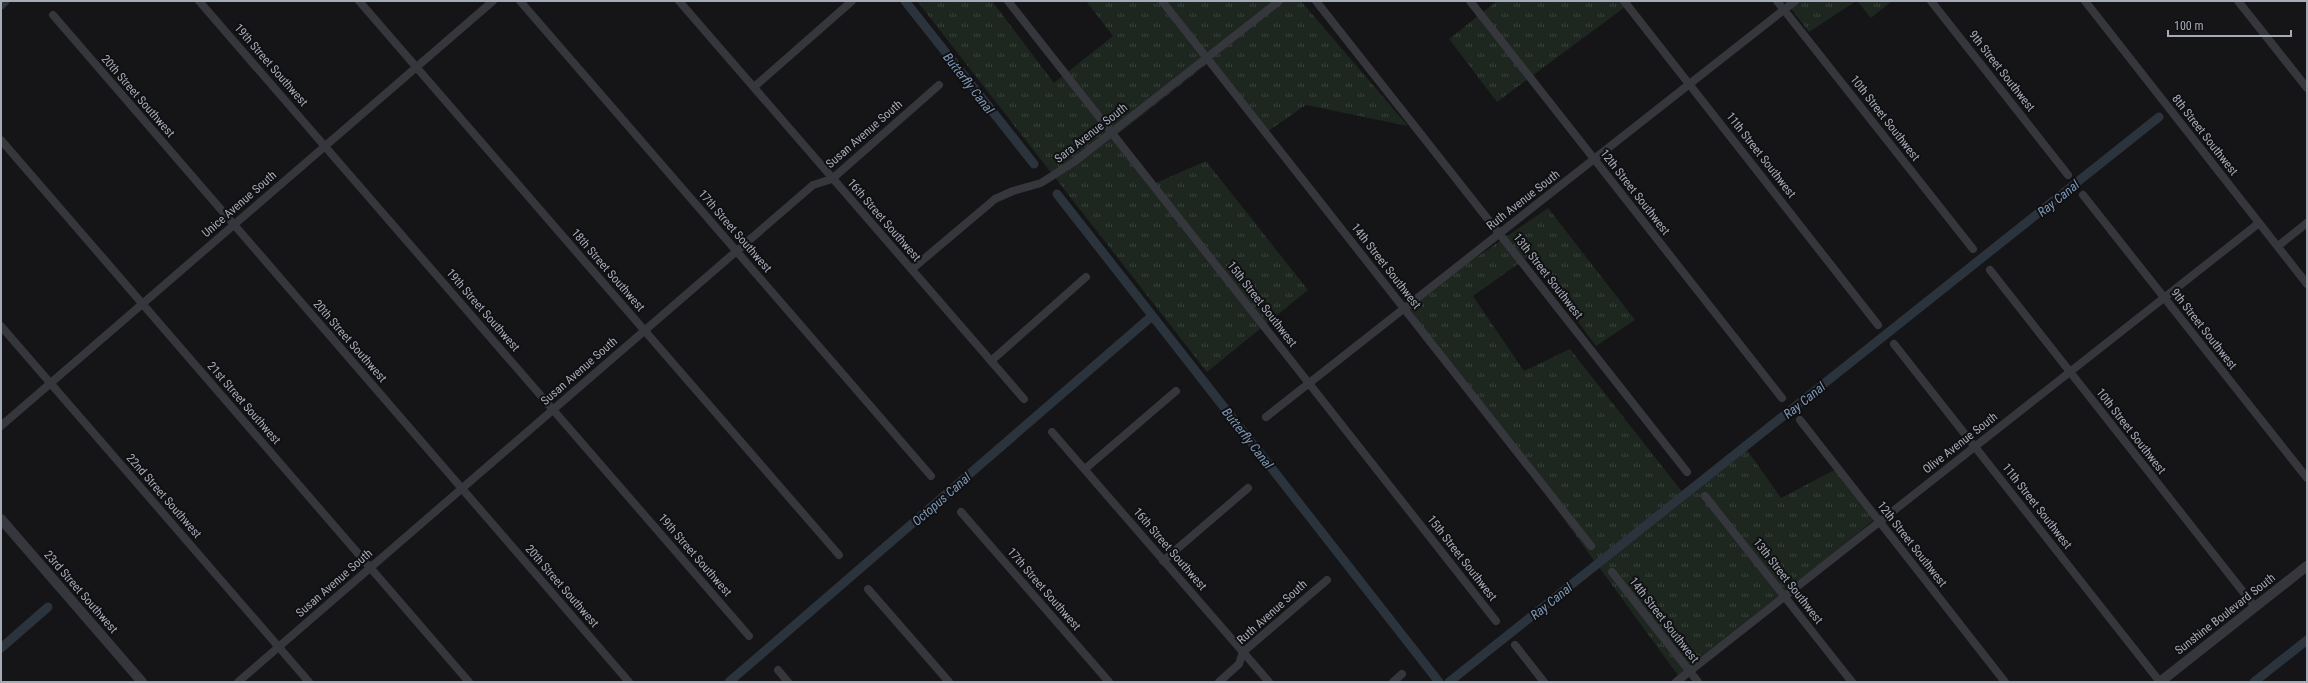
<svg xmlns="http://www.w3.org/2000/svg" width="2308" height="683" viewBox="0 0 2308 683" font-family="'Roboto Condensed',sans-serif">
<defs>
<pattern id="grass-tufts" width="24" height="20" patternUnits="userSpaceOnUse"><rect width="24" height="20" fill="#1d261f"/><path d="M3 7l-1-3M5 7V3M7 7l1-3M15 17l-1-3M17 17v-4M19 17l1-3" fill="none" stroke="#3b433d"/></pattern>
</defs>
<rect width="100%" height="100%" fill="#151517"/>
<!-- grass -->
<g fill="url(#grass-tufts)">
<polygon points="917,1 992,1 1054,83 1113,36 1086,1 1301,1 1408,126 1306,105 1268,131 1212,60 1113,138 1149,186 1206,161 1308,290 1207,372"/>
<polygon points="1497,1 1633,1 1497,102 1449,39"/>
<polygon points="1785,1 1856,1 1809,32"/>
<polygon points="1857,1 1892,1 1871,18"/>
<polygon points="1548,208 1635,320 1596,346 1529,256 1473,296 1524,371 1570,349 1683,493 1747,450 1781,498 1840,467 1878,516 1683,682 1407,305"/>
</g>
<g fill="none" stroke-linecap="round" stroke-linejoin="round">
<!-- canal -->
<g stroke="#2b333c" stroke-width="9">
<polyline points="905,1 1034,164"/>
<polyline points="1,5 5,1"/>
<polyline points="1057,194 1439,682"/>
<polyline points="1,648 48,607"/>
<polyline points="729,682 1152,316"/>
<polyline points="1449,682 2159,117"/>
<polyline points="2254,682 2307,640"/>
</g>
<!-- minor -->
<g stroke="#36373d" stroke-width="8">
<polyline points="199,1 749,636"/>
<polyline points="359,1 839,555"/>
<polyline points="520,1 931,476"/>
<polyline points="679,1 1024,399"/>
<polyline points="1008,1 1496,621"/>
<polyline points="1162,1 1591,546"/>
<polyline points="1316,1 1687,472"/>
<polyline points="1470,1 1782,398"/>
<polyline points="1624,1 1878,325"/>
<polyline points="1777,1 1973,249"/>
<polyline points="1931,1 2068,175"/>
<polyline points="2085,1 2307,284"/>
<polyline points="2238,1 2307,88"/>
<polyline points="53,15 629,682"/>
<polyline points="754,87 852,1"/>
<polyline points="1,140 469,682"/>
<polyline points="2083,195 2307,478"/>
<polyline points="2278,246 2307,223"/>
<polyline points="912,269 995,199 1013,191 1041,183 1074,162 1279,1"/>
<polyline points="1990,270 2255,607"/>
<polyline points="1,326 309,682"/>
<polyline points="1894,344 2160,682"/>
<polyline points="991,361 1086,277"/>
<polyline points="1266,417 1795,1"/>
<polyline points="1800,420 2005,682"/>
<polyline points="1,426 493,1"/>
<polyline points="1052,432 1269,682"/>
<polyline points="1085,469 1176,391"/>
<polyline points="1705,496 1852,682"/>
<polyline points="961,512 1109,682"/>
<polyline points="1163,561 1248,488"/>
<polyline points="1612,572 1698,682"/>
<polyline points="868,589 949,682"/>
<polyline points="1515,645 1544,682"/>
<polyline points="778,670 788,682"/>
<polyline points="238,682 813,185 832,179 939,85"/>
<polyline points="1219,682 1239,664 1243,652 1327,580"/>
<polyline points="1393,682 1402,674"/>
<polyline points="1676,682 2259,223"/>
</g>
<!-- tertiary -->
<g stroke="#36373d" stroke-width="10">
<polyline points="1,519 142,682"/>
<polyline points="2160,682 2307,566"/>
</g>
</g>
<g text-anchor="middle" stroke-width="4" stroke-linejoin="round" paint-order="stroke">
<!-- street labels -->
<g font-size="12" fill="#a6abb8" stroke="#101012">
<text transform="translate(271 65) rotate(49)" y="4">19th Street Southwest</text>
<text transform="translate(2002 71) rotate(52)" y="4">9th Street Southwest</text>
<text transform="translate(138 96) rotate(49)" y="4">20th Street Southwest</text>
<text transform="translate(1885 118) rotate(52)" y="4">10th Street Southwest</text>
<text transform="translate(1091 133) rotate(-38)" y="4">Sara Avenue South</text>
<text transform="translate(864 134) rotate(-41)" y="4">Susan Avenue South</text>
<text transform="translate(2205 135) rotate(52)" y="4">8th Street Southwest</text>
<text transform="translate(1761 155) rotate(52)" y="4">11th Street Southwest</text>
<text transform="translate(1635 192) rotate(52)" y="4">12th Street Southwest</text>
<text transform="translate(1523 200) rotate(-38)" y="4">Ruth Avenue South</text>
<text transform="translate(239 204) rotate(-41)" y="4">Unice Avenue South</text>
<text transform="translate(884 220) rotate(49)" y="4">16th Street Southwest</text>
<text transform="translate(735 231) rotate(49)" y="4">17th Street Southwest</text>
<text transform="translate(1386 266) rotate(52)" y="4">14th Street Southwest</text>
<text transform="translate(608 270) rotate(49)" y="4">18th Street Southwest</text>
<text transform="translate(1548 276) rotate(52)" y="4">13th Street Southwest</text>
<text transform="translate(1262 304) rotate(52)" y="4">15th Street Southwest</text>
<text transform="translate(483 310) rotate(49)" y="4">19th Street Southwest</text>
<text transform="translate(2204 329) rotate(52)" y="4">9th Street Southwest</text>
<text transform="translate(350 341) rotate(49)" y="4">20th Street Southwest</text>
<text transform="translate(579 371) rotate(-41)" y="4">Susan Avenue South</text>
<text transform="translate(244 403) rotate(49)" y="4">21st Street Southwest</text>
<text transform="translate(2131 431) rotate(52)" y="4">10th Street Southwest</text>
<text transform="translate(1960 443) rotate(-38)" y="4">Olive Avenue South</text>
<text transform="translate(164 496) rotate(49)" y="4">22nd Street Southwest</text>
<text transform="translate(2037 506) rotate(52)" y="4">11th Street Southwest</text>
<text transform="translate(1912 544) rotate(52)" y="4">12th Street Southwest</text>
<text transform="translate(1170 549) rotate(49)" y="4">16th Street Southwest</text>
<text transform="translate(695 555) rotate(49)" y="4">19th Street Southwest</text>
<text transform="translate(1462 558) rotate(52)" y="4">15th Street Southwest</text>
<text transform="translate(1788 581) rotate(52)" y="4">13th Street Southwest</text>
<text transform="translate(334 583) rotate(-41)" y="4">Susan Avenue South</text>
<text transform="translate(562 586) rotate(49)" y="4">20th Street Southwest</text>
<text transform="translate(1044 589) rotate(49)" y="4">17th Street Southwest</text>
<text transform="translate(81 592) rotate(49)" y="4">23rd Street Southwest</text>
<text transform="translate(1272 612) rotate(-42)" y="4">Ruth Avenue South</text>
<text transform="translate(2225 614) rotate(-38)" y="4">Sunshine Boulevard South</text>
<text transform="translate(1664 620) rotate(52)" y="4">14th Street Southwest</text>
</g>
<!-- water labels -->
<g font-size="13" font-style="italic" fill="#7b96b5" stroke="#101012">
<text transform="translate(969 83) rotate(52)" y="5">Butterfly Canal</text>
<text transform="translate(2058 198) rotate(-39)" y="5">Ray Canal</text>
<text transform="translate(1804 400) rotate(-39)" y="5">Ray Canal</text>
<text transform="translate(1248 438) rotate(52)" y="5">Butterfly Canal</text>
<text transform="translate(941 499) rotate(-41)" y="5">Octopus Canal</text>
<text transform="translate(1551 601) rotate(-39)" y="5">Ray Canal</text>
</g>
</g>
<!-- border -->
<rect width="2308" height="683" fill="none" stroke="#a6abb8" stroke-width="4"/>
<!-- scale -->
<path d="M2168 30v6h123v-6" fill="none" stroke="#a6abb8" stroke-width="2"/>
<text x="2174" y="30" font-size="12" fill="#a6abb8" stroke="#101012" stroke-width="3" paint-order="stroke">100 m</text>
</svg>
